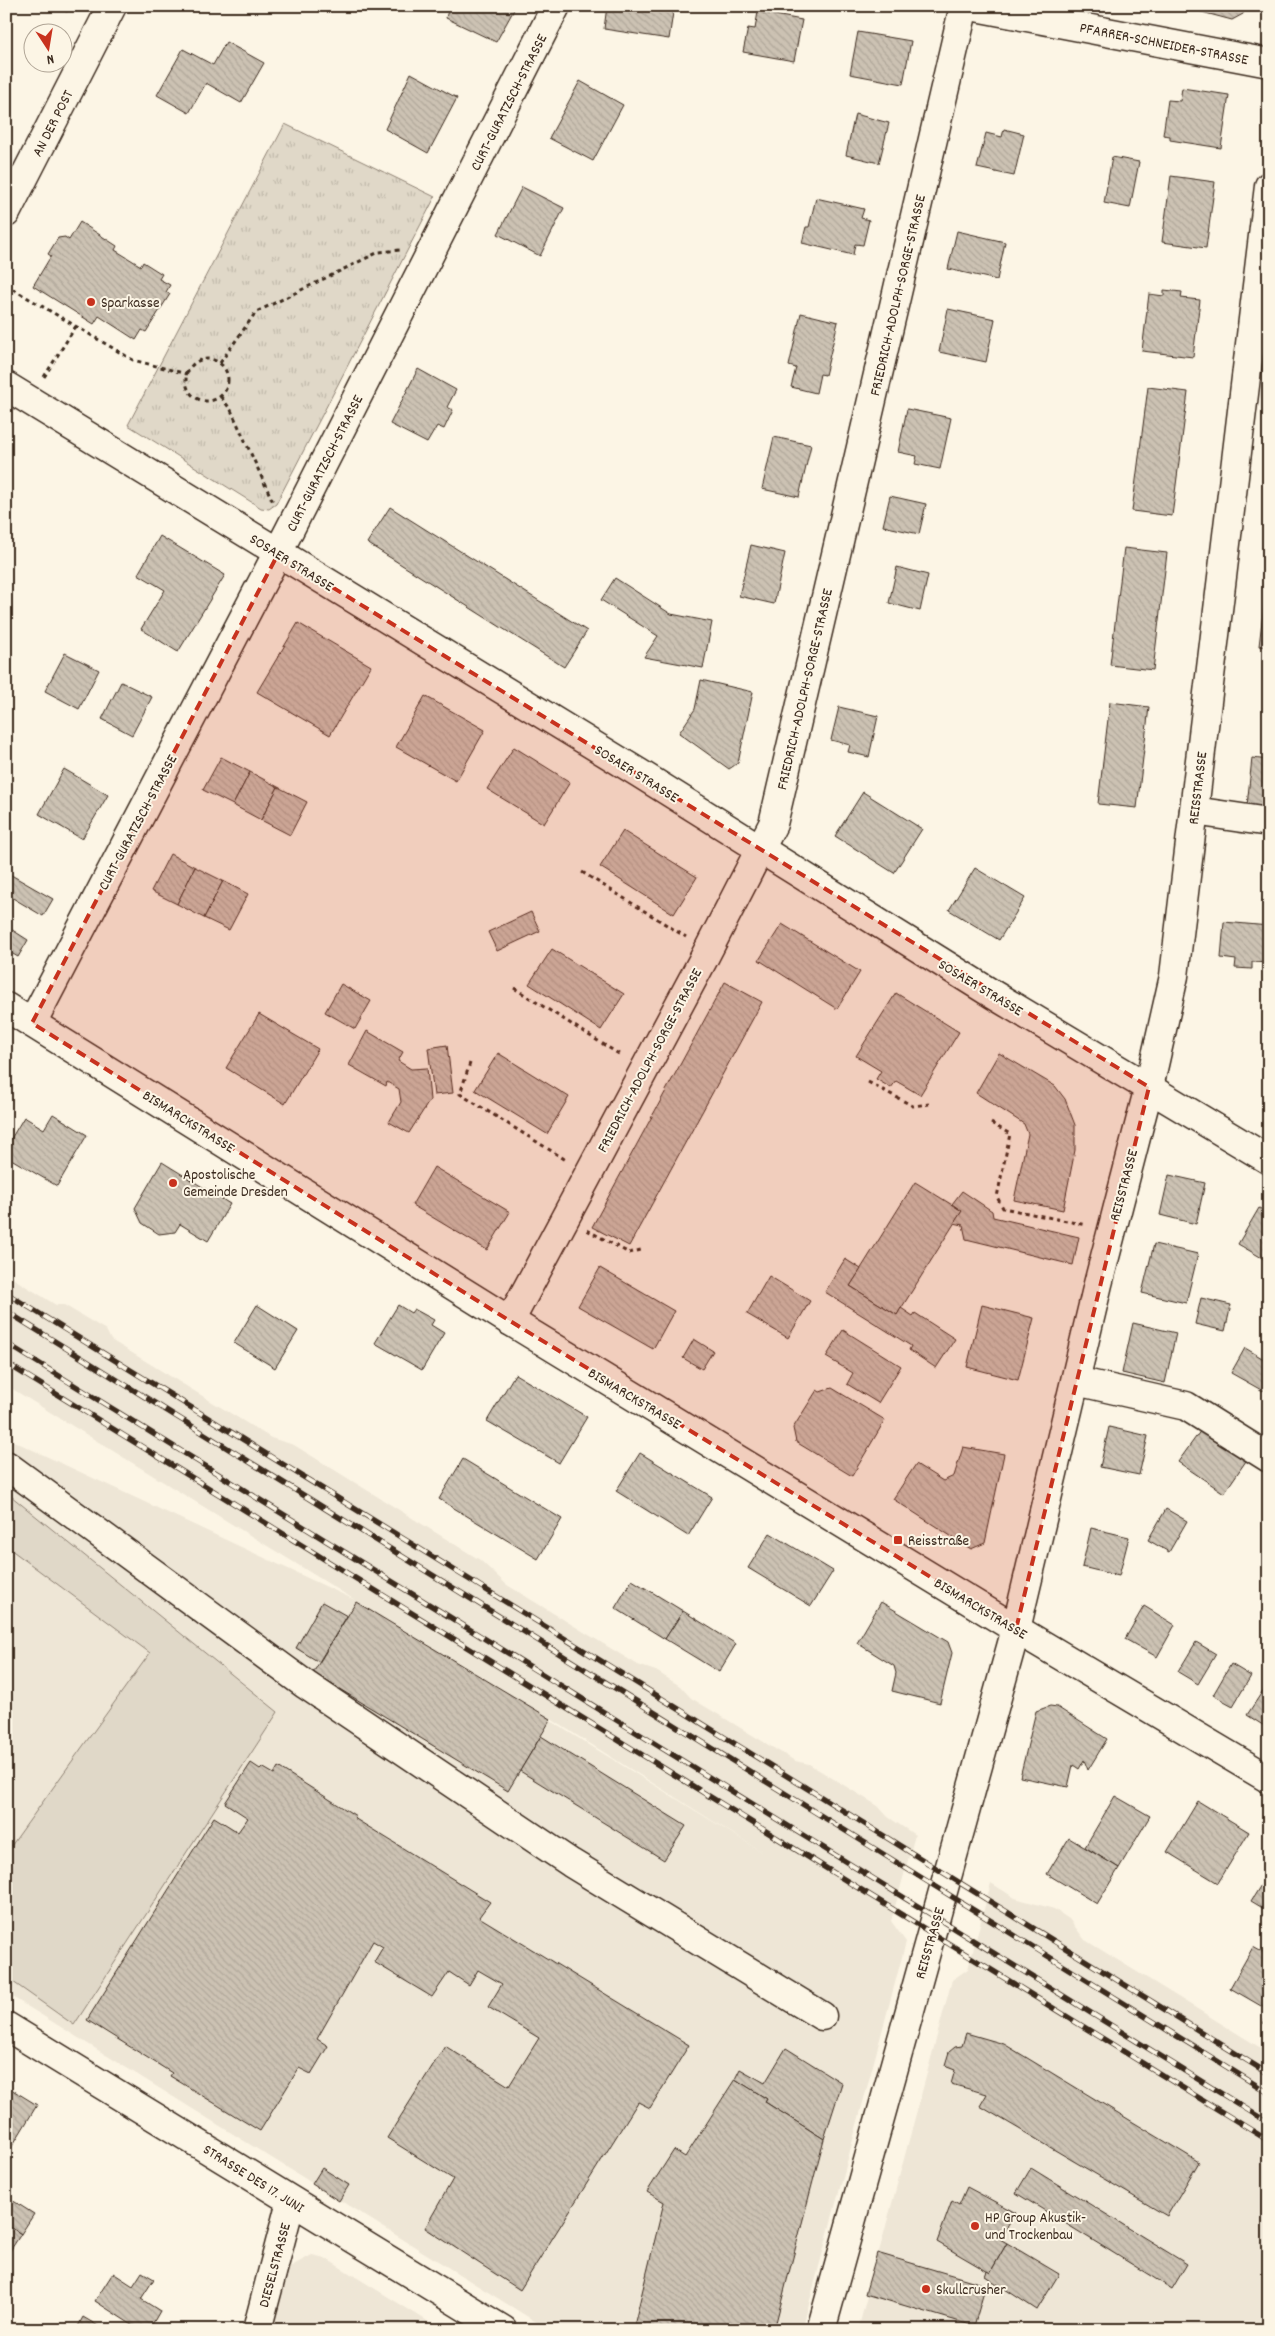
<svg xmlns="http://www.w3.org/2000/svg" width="1275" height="2336" viewBox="0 0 1275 2336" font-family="Dekko,sans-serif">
<defs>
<pattern id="park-tufts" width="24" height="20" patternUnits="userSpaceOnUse" patternTransform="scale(1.25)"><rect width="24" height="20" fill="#e0d8c8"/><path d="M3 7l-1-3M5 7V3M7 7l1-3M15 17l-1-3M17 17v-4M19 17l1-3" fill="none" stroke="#c1baab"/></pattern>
<pattern id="building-back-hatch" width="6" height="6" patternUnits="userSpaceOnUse" patternTransform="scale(1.25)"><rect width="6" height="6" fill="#ccc2b3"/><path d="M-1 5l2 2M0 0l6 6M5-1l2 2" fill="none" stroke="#b0a79a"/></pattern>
</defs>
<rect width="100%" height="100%" fill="#fcf5e5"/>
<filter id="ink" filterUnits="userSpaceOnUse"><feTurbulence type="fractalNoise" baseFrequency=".02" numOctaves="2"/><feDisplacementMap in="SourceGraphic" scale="10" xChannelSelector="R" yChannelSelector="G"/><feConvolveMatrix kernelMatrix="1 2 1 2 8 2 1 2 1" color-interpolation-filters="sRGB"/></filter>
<g filter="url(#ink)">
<!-- built -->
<g fill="#eee6d6" fill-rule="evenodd">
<path d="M6 1274 56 1305H64L106 1330 111 1340 271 1438 294 1445 480 1560 507 1585 638 1665 656 1671 680 1686 691 1698 795 1761 809 1764 878 1806 888 1817 915 1835 891 1921 906 1942 802 2330H549L6 1993 7 1438 355 1600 6 1385ZM433 1648 551 1719 770 1857Z"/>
<polygon points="991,1883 1015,1898 1054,1909 1069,1919 1085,1940 1269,2053 1269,2330 858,2330 952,1980 968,1969"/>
<polygon points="312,2255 325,2258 442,2330 270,2330 284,2270"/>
</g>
<!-- grass -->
<polygon fill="#e0d8c8" stroke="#8e8173" points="6,1492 278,1712 74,2025 6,1977 6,1853 150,1653 6,1546"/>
<!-- park -->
<polygon fill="url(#park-tufts)" stroke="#8e8173" points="285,124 435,197 276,504 269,509 261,508 128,425"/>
<!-- building -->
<g fill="url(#building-back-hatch)" stroke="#3b2a1e">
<polygon points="56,6 70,6 67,12"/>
<polygon points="449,6 516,6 496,42 446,18"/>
<polygon points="607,6 674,6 669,39 604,29"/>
<polygon points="1179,6 1245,6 1243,14 1232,20"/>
<polygon points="758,12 802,20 794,61 743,52 748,28 755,29"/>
<polygon points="858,32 911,41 903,84 850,74"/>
<polygon points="226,42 264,63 241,103 206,83 189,113 157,95 183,49 213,65"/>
<polygon points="411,73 457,98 428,153 385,129"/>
<polygon points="580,81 623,105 593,161 549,138"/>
<polygon points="1182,88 1229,95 1221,148 1170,140 1170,136 1163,135 1168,100 1180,101"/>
<polygon points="855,114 889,123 879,163 846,155"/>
<polygon points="1004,129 1024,134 1014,176 977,168 986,133 1002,137"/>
<polygon points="1112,157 1139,162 1130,208 1104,203"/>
<polygon points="1171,176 1215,182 1206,248 1162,242"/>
<polygon points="522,187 564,208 540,256 498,234"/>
<polygon points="816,198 864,209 861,218 869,220 863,245 855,244 853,255 802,243 806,227 809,227"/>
<polygon points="80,222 117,246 115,250 141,266 143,262 162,274 159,279 170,285 166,292 170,294 146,332 142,330 136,340 99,316 94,324 33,286 51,256 48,254 58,238 65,237 69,240"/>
<polygon points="957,231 1005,242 997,280 948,269"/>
<polygon points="1164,290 1182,292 1181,298 1200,300 1193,357 1142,351 1149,294 1164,296"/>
<polygon points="948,309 995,319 986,362 939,352"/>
<polygon points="801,313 838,322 825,375 820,374 816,393 791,387 796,368 789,366"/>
<polygon points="418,369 456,390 447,407 453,410 444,429 437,426 427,443 390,424"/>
<polygon points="1148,387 1188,392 1172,516 1132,511"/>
<polygon points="907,409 951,418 940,469 915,464 917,456 898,452"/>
<polygon points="774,437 811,445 799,497 762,489"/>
<polygon points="890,496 926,504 919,534 883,526"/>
<polygon points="390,507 587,631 564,667 367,543"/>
<polygon points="160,536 225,575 178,652 141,629 165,590 138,574"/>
<polygon points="751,545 785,553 774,604 739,596"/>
<polygon points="1124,548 1167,553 1153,670 1110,665"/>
<polygon points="897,567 928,575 920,611 889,603"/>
<polygon points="615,578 671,614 712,622 703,668 644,657 658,636 601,600"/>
<polygon points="1267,580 1269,580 1269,647 1259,646"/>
<polygon points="298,623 371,666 330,735 257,692"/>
<polygon points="65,653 99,670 79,709 45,691"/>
<polygon points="701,680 753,692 738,763 729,769 679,733 695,709"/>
<polygon points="121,682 152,697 132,735 102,719"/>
<polygon points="425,696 485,730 456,781 396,747"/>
<polygon points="1110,702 1149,707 1137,808 1098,804"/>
<polygon points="839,707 878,716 869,757 848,752 850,745 831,740"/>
<polygon points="514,747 570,782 544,824 487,789"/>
<polygon points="221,757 250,772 233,805 203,790"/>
<polygon points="1252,758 1269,760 1269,809 1247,806"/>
<polygon points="64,769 108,795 82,839 39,814"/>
<polygon points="250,772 278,787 261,820 233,805"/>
<polygon points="278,787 307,802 290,835 261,820"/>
<polygon points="863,792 922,829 894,873 835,836"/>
<polygon points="623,831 697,877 674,914 600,867"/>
<polygon points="170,854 195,867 177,904 151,891"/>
<polygon points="195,867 223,881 204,918 177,904"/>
<polygon points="975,868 1025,898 999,940 949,910"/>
<polygon points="6,872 53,899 43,916 6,894"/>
<polygon points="223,881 248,894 229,930 204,918"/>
<polygon points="531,912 540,931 497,951 488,932"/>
<polygon points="1224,922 1269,926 1269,963 1252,962 1252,969 1235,968 1236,960 1221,958"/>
<polygon points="782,924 860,972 837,1009 759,960"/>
<polygon points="6,926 28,940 18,957 6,950"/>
<polygon points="552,949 624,994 601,1030 529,984"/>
<polygon points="725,982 762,1002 629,1246 592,1227"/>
<polygon points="341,984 371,1001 355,1029 325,1012"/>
<polygon points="896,993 959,1032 920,1095 896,1081 891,1088 876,1079 881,1071 856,1056"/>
<polygon points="259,1014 318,1049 285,1104 226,1068"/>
<polygon points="367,1031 403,1052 398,1061 411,1069 427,1068 430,1100 409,1133 389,1122 401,1102 399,1089 387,1082 386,1086 349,1065"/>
<polygon points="447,1045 453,1093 434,1095 428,1048"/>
<polygon points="498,1053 569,1097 547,1134 475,1090"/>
<polygon points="999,1053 1055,1086 1065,1099 1075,1125 1075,1150 1063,1210 1014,1200 1028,1134 1024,1124 976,1093"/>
<polygon points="53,1114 87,1135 57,1186 6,1156 6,1147 24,1117 44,1129"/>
<polygon points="162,1162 230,1204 208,1241 180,1224 175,1232 159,1234 142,1223 135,1208"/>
<polygon points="434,1167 510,1212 487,1250 412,1205"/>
<polygon points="1169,1175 1205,1183 1196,1224 1160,1215"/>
<polygon points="915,1182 962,1211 897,1315 850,1286"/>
<polygon points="962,1191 992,1211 993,1217 1079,1237 1073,1265 966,1239 963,1225 954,1223 962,1211 952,1204"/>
<polygon points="1259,1208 1269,1213 1269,1262 1238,1244"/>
<polygon points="1154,1244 1198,1254 1186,1303 1142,1293"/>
<polygon points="845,1259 861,1269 850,1286 897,1315 901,1308 913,1316 915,1313 955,1339 936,1368 909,1350 911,1346 825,1292"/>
<polygon points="600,1268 674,1311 653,1349 578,1306"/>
<polygon points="769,1276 810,1301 788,1338 747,1314"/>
<polygon points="1201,1298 1231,1305 1225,1331 1195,1324"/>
<polygon points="257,1305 298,1331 275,1368 234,1343"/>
<polygon points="398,1305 411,1313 414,1309 434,1320 431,1325 444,1333 422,1370 375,1343"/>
<polygon points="982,1305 1034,1318 1018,1380 967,1367"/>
<polygon points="1133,1323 1176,1333 1165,1383 1122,1373"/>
<polygon points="843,1330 901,1366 878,1403 847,1384 853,1373 826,1357"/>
<polygon points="694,1339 713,1351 702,1369 683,1358"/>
<polygon points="1245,1348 1269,1362 1269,1382 1263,1391 1231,1373"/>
<polygon points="515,1374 587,1417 559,1463 487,1421"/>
<polygon points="832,1388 885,1420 852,1476 796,1442 793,1428 817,1390 820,1392"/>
<polygon points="1109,1427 1148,1436 1139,1475 1100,1467"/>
<polygon points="1201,1430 1246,1461 1224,1493 1178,1462"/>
<polygon points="963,1447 1004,1454 985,1543 971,1549 893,1499 916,1464 943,1481 954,1476"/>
<polygon points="640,1453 712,1497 688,1536 616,1491"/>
<polygon points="463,1459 562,1519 538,1559 439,1499"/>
<polygon points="1166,1509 1187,1521 1169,1552 1148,1540"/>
<polygon points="1091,1528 1129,1537 1119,1576 1082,1567"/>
<polygon points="770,1533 833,1571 811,1606 748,1568"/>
<polygon points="632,1580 683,1611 665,1639 615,1608"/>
<polygon points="322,1602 347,1616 319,1662 296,1648"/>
<polygon points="356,1602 551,1719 508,1791 313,1673"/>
<polygon points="881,1602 948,1642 952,1653 940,1703 892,1691 896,1673 894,1666 857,1643"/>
<polygon points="1144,1606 1175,1625 1157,1657 1125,1639"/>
<polygon points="683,1611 736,1644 719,1672 665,1639"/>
<polygon points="1196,1642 1216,1654 1198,1684 1178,1672"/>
<polygon points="1231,1664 1251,1676 1233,1706 1213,1695"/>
<polygon points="1266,1686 1269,1687 1269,1729 1247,1715"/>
<polygon points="1050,1706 1057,1707 1107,1739 1088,1770 1084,1760 1079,1769 1073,1765 1068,1787 1020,1777 1036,1711"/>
<polygon points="541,1736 686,1826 664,1860 520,1771"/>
<polygon points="251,1763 260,1769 262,1767 274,1774 278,1767 356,1816 354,1818 490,1902 479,1917 689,2045 650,2108 638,2102 520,2290 425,2228 453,2179 387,2138 445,2046 509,2086 539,2038 488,2007 502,1984 478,1970 469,1985 449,1972 432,1997 374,1962 383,1947 373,1941 317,2039 328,2046 311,2074 299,2068 260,2131 170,2076 172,2073 87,2020 214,1817 238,1832 248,1818 225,1803"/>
<polygon points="1115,1796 1150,1816 1119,1868 1085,1847"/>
<polygon points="1198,1801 1249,1832 1218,1883 1167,1852"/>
<polygon points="1069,1838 1119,1868 1097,1904 1047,1874"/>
<polygon points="1269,1872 1269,1920 1263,1916 1266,1910 1251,1901"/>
<polygon points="1253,1947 1269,1956 1268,2010 1230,1988"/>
<polygon points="1269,2013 1269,2027 1263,2023"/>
<polygon points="966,2033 1004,2044 1199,2162 1167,2216 980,2106 987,2094 951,2084 955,2070 947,2067 945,2065 949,2052 955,2047 962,2046"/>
<polygon points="786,2048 842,2083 824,2139 765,2102 767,2099 735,2079 740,2069 765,2083"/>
<polygon points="735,2079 767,2099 765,2102 824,2139 774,2330 633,2330 664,2202 647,2192 674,2150 685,2157"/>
<polygon points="6,2086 37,2105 11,2148 6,2147"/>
<polygon points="322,2168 349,2185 339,2201 312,2184"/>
<polygon points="1031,2168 1187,2264 1172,2289 1016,2193"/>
<polygon points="967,2187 1016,2213 1000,2239 1007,2243 990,2273 937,2242 952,2201 959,2205"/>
<polygon points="7,2197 34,2214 21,2234 6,2224"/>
<polygon points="6,2224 21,2234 6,2257"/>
<polygon points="1007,2243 1059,2274 1037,2310 985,2276 987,2271 990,2273"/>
<polygon points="877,2253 986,2285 974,2326 865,2294"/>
<polygon points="142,2272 154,2279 141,2299 160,2311 149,2330 140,2330 95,2301 113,2273 133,2286"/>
<polygon points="83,2317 105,2330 76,2330"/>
</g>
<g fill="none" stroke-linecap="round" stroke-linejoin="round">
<!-- minor casing -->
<g stroke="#3b2a1e" stroke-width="31">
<g id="minor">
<polyline points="970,6 1269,63"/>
<polyline points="6,213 112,6"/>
<polyline points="6,386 639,773 994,995 1269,1160"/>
<polyline points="1194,811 1269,822"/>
<polyline points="6,1007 510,1321 1016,1629 1269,1779"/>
<polyline points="32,1023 289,531 556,6"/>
<polyline points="510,1321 703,960 773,824 964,6"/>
<polyline points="1076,1381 1186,1406 1269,1458"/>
<polyline points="6,1465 306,1685 571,1863 822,2016"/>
<polyline points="6,2026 503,2330"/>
<polyline points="257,2330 291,2201"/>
<polyline points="821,2330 1016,1629 1098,1284 1149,1087 1174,976 1269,186"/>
</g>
</g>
<!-- path -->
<g stroke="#3b2a1e" stroke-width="3" stroke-dasharray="4 4" stroke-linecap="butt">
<polyline points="6,285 133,360 187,374"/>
<circle cx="207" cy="380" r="21"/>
<polyline points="220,363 256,312 379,252 400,250"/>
<polyline points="44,377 76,326"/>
<polyline points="221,397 231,410 273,502"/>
<polyline points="582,872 686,937"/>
<polyline points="514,988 622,1056"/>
<polyline points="470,1063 460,1094 566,1160"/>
<polyline points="868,1082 913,1106 929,1104"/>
<polyline points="991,1123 1010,1134 997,1197 1003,1208 1086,1225"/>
<polyline points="587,1230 629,1253 641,1250"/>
</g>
<!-- minor -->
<use href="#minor" stroke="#fcf5e5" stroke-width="28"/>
<!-- rail casing -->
<g stroke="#3b2a1e" stroke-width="5.5">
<g id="rail">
<polyline points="6,1293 1269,2074"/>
<polyline points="6,1311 1269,2093"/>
<polyline points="6,1343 1269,2123"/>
<polyline points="6,1363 1269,2141"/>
</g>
</g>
<!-- rail -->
<use href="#rail" stroke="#fcf5e5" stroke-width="4" stroke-dasharray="11" stroke-linecap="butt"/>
</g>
</g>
<!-- marked area -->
<path fill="#c8321e" fill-opacity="0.2" stroke="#c8321e" stroke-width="4" stroke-dasharray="10 6" stroke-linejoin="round" d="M278 554 1149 1087 1016 1629 510 1321 32 1023Z"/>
<!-- markers -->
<g fill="#c8321e" stroke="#fcf5e5" stroke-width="2">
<circle cx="91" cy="302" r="5"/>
<circle cx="173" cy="1183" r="5"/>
<rect x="893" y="1535" width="10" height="10" rx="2.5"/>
<circle cx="975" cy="2226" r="5"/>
<circle cx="926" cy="2289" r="5"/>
</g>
<g text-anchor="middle" stroke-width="4" stroke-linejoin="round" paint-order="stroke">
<!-- street labels -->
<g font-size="15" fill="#3b2a1e" stroke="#fcf5e5">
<text transform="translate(1164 43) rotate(11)" y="5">PFARRER-SCHNEIDER-STRASSE</text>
<text transform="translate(508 102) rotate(-63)" y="5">CURT-GURATZSCH-STRASSE</text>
<text transform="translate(52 123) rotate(-63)" y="5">AN DER POST</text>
<text transform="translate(897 295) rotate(-77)" y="5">FRIEDRICH-ADOLPH-SORGE-STRASSE</text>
<text transform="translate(324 463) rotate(-63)" y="5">CURT-GURATZSCH-STRASSE</text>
<text transform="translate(292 562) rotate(32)" y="5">SOSAER STRASSE</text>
<text transform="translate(804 689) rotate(-77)" y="5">FRIEDRICH-ADOLPH-SORGE-STRASSE</text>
<text transform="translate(637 773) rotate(32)" y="5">SOSAER STRASSE</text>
<text transform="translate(1197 788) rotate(-83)" y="5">REISSTRASSE</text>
<text transform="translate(137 822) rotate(-62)" y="5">CURT-GURATZSCH-STRASSE</text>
<text transform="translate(981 987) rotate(31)" y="5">SOSAER STRASSE</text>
<text transform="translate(649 1060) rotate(-62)" y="5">FRIEDRICH-ADOLPH-SORGE-STRASSE</text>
<text transform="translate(189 1121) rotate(32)" y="5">BISMARCKSTRASSE</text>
<text transform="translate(1123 1185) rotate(-75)" y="5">REISSTRASSE</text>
<text transform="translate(635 1398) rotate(31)" y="5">BISMARCKSTRASSE</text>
<text transform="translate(981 1608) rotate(31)" y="5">BISMARCKSTRASSE</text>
<text transform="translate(929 1943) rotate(-74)" y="5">REISSTRASSE</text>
<text transform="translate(254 2178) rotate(32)" y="5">STRASSE DES 17. JUNI</text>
<text transform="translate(274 2265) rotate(-75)" y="5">DIESELSTRASSE</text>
</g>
<!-- poi labels -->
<g font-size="15" fill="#3b2a1e" stroke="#fcf5e5" text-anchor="start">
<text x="101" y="307">Sparkasse</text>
<text x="183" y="1179">Apostolische<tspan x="183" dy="17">Gemeinde Dresden</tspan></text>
<text x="908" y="1545">Reisstraße</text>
<text x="985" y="2222">HP Group Akustik-<tspan x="985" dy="17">und Trockenbau</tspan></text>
<text x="936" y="2294">Skullcrusher</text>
</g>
</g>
<!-- margin -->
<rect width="1275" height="2336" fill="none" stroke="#fcf5e5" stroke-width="25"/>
<rect x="12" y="12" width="1250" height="2311" fill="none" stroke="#3b2a1e" stroke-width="2" filter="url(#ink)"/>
<!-- north arrow -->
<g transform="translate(48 48) rotate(168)"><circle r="24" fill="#fcf5e5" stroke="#afa495"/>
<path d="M0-4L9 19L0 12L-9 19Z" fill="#c8321e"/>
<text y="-8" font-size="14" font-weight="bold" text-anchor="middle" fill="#3b2a1e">N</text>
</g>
</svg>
